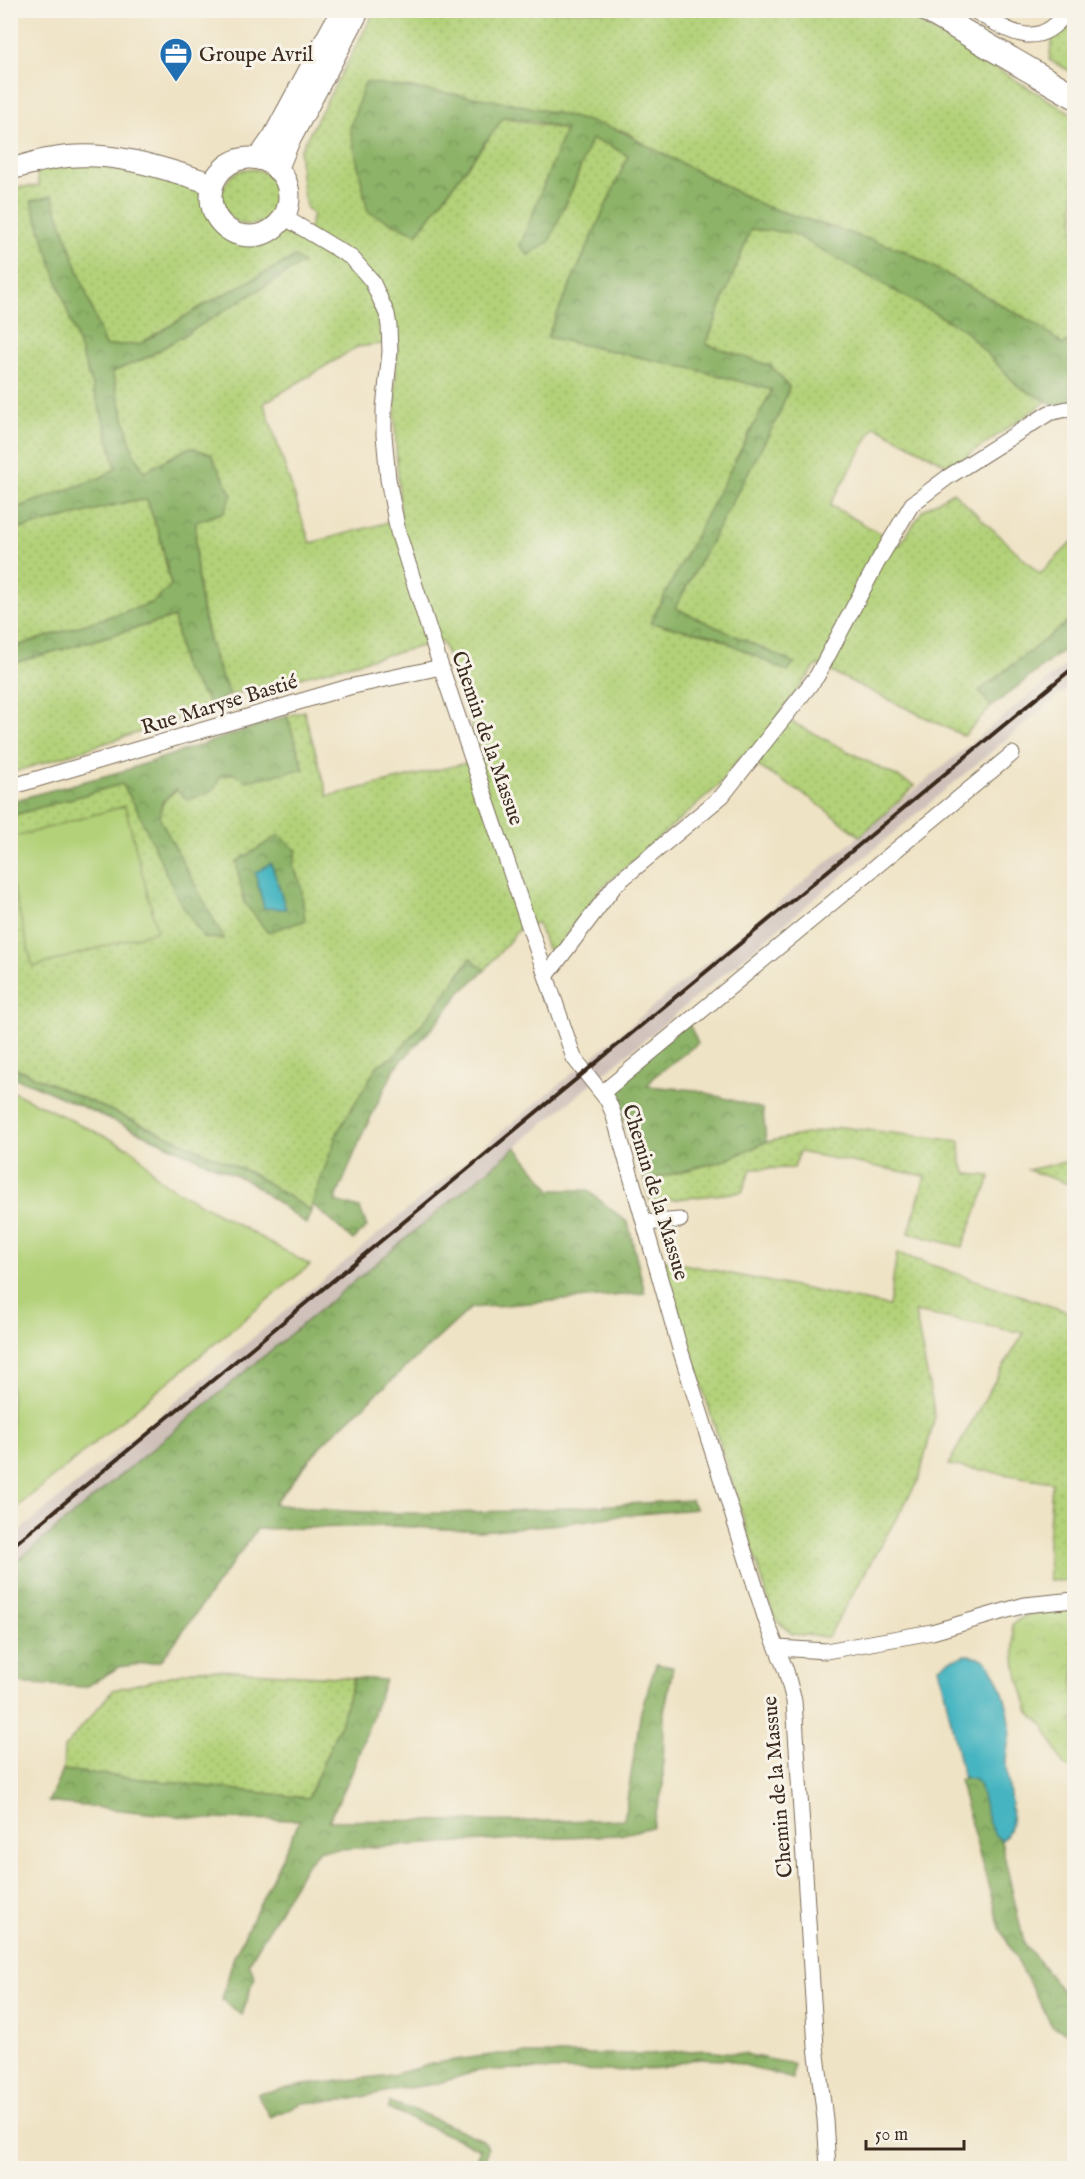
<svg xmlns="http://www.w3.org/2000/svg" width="1085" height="2179" viewBox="0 0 1085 2179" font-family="'IM FELL English',serif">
<defs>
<pattern id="grass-dots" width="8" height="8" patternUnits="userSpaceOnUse" patternTransform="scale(1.5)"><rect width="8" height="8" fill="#b2d178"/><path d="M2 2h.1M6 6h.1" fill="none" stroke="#9ab467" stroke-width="1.8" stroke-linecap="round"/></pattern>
<pattern id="forest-crowns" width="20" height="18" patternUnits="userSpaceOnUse" patternTransform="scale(1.5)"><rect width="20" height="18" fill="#8db368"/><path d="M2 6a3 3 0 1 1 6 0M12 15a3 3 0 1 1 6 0" fill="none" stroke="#749255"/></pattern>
<pattern id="park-crowns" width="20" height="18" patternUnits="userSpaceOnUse" patternTransform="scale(1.5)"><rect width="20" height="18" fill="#b2d178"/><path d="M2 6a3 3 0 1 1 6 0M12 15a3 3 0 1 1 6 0" fill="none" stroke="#9ab467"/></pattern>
</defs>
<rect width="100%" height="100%" fill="#f7f3e8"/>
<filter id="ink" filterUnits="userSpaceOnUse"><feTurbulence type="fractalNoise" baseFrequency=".0167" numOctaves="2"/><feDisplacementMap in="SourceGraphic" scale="12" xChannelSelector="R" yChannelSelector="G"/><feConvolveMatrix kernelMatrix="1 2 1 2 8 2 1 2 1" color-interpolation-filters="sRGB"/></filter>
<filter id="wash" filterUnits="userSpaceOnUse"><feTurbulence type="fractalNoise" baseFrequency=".008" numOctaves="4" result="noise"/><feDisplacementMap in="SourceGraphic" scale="24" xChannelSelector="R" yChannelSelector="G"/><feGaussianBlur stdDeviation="1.35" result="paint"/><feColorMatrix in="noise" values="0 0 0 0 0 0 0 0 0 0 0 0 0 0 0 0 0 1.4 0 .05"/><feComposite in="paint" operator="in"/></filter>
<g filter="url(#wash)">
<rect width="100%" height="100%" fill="#efe3c5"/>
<!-- railway -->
<polygon fill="#cfc1ba" points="1074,658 1074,683 11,1566 11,1538"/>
<!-- grass -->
<g fill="url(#grass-dots)" stroke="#767e4b" stroke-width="1.5" fill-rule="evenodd">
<path d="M375 11H900L1074 115V337L1063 345 1041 327 903 250 764 206 638 141 627 132 508 102 417 234 504 117 565 130 553 165 564 207 575 182 591 138 611 146 628 156 547 337 694 369 772 390 651 623 715 636 788 672 793 663 675 608 778 417 789 387 771 366 706 345 750 229 792 232 963 329 1019 387 1047 401 951 467 875 426 830 505 900 545 923 510 953 492 1040 574 1074 540V617L979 691 991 707 964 736 817 665 778 715 915 786 860 836 810 798 741 756 718 786 599 890 557 948 547 949 538 923 522 926 485 970 470 958 435 1008 396 1055 378 1065 312 1204 311 1211 253 1174 11 1066V816L122 783 137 809 159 818C161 813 161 805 164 801 189 770 267 771 304 769L287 716 304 711 328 796 483 759 442 641 230 695C205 647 193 576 196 522L224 512 190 447 144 472 133 452 112 372 148 357 303 263 204 305 140 344 104 346 87 301 105 425 116 468 102 477 11 510 10 188 39 186 36 169 95 162 197 187C206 202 209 224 226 233 237 239 249 242 262 240 276 238 297 219 305 242L313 215C311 213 309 210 307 208 303 201 299 159 300 151ZM398 342C392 402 396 458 401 519L310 543 264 403 357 347Z"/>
<polygon points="1066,28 1074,30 1074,73 1049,60 1053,34"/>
<circle cx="250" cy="197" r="28"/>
<polygon points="147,500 160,537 171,586 152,603 11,648 11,531 131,501"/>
<polygon points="175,617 183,667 211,705 187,717 11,773 11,664"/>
<polygon points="841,1127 960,1141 961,1162 967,1174 991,1176 962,1247 909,1233 925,1176 799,1152 794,1168 751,1169 742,1192 650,1202 645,1181 726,1160 766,1142"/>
<polygon points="1074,1160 1074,1186 1028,1170"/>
<polygon points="897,1253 1074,1314 1074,1514 1072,1527 1074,1540 1074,1582 1049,1580 1048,1543 1052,1482 948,1465 993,1384 1024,1333 915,1312 935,1416 919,1479 828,1637 792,1634 774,1618 663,1260 889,1306"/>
<polygon points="200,1669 354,1678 341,1722 308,1798 63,1770 64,1748 113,1690"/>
</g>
<!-- forest -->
<g fill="url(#forest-crowns)" stroke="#646e43" stroke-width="1.5">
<path d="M365 82C438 92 512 100 583 120 602 125 622 129 638 141L764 206 903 250 1041 327 1063 345 1074 337V415L1019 387 963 329 792 233 751 229 706 344 771 366 789 387 778 417 675 608 794 663 788 672 715 636 650 623 772 390 694 369 547 337 628 156 611 146 591 139 575 182 549 242 528 255 520 246 565 130 535 121 504 117 417 234 368 212 350 128Z"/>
<path d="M52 196 105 346 140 344 204 305 295 257 303 263 148 357 112 372 133 452 144 472 190 447 211 454 232 495 224 512 196 522C193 576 205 647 230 695L211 705 183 667 174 617 11 664V648L152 603 171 585 160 537 147 500 131 501 11 531V510L102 477 116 468 105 425 31 201Z"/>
<polygon points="1074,617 1074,642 991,707 979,691"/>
<polygon points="287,716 304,769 246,781 235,773 221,775 214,790 187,800 176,789 162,802 160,819 224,939 204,938 178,899 137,809 122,784 11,816 11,801 123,771"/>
<polygon points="279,835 297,851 293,865 301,885 305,921 267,932 244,902 236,862"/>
<polygon points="471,958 485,970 461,992 434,1026 395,1068 363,1133 335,1201 360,1208 367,1227 353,1240 312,1204 338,1131 378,1065 396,1055 435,1008"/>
<polygon points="688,1022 698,1043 655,1076 647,1086 696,1090 763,1109 766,1142 726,1160 645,1181 615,1093 622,1075"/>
<polygon points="11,1066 253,1174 311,1211 306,1224 250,1182 34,1085 11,1077"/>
<path d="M516 1147 551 1190H587L628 1223 645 1293 471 1308 323 1443 274 1504C412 1523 552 1508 691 1500L696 1509 617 1516 560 1524 480 1531 395 1526 257 1529 161 1661 119 1667 86 1687 11 1683V1566Z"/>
<path d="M656 1664 673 1667 664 1713 663 1788 652 1827 620 1835 538 1838 320 1850 305 1866 249 1963 255 1977 242 2015 222 2000 233 1959 300 1820 204 1819 48 1802 63 1770 308 1798 341 1722 354 1678 385 1680 352 1773 329 1821C427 1819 525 1824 624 1819L641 1711Z"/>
<polygon points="986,1775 1024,1943 1071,2002 1074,2004 1074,2036 1052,2026 1000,1928 959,1780"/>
<polygon points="705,2050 744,2054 794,2064 793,2079 727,2060 693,2059 662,2068 615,2071 515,2069 477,2071 436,2084 394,2090 353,2099 303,2103 270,2117 257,2094 304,2085 392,2075 435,2063 498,2054 650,2054"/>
<polygon points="389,2102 414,2110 483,2140 488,2148 484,2168 475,2168 480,2149 388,2109"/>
</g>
<!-- park -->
<path fill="url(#park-crowns)" stroke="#767e4b" stroke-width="1.5" d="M1074 1607V1772L1063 1764 1044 1726 1029 1712 1016 1668 1012 1625C1026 1610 1054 1609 1074 1607Z"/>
<!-- pitch -->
<g fill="#b2d178" stroke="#767e4b" stroke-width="1.5">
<polygon points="125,806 157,931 33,967 11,880 11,838"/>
<path d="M11 1091 131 1149C145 1159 153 1175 167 1185L310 1265 11 1512Z"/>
</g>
<!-- water -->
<g fill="#47b5c1" stroke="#417070" stroke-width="1.5">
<polygon points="271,863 286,909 264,908 255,873"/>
<path d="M966 1655C973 1655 981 1656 987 1662 1000 1676 1011 1712 1010 1731 1009 1742 1006 1753 1006 1764 1006 1785 1021 1824 1002 1840 986 1834 985 1799 979 1785L975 1780 963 1777 939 1667 948 1661Z"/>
</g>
</g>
<g filter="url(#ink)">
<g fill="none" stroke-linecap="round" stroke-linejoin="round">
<!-- street casing -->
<g stroke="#7a6b58" stroke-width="17">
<g id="street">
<path d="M973 10C1009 31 1038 54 1068 10"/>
<polyline points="284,217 352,258 372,281 387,314 389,326 390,352 384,408 384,435 388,479 398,532 441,667 574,1058 608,1101 613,1113 680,1349 766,1620 786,1671 794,1701 816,2047 825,2119 828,2168"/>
<polyline points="10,787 349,687 441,667"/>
<polyline points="547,975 616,884 722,796 817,676 877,563 912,504 948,477 1049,413 1067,409 1074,410"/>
<polyline points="602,1093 1012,754"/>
<polyline points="645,1223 680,1220"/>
<polyline points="778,1648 826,1651 932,1632 1025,1605 1074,1600"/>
</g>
</g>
<!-- secondary casing -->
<g stroke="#7a6b58" stroke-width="23">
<g id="secondary">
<circle cx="250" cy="197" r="39"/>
<polyline points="258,159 274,136 342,10"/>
<path d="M10 169C24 166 37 161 51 159 106 148 161 167 213 184"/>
<polyline points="277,170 288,143 359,10"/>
</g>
</g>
<!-- primary casing -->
<g stroke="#7a6b58" stroke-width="26">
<polyline id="primary" points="927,10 1074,96"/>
</g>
<!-- street -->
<use href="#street" stroke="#fff" stroke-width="15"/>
<!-- secondary -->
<use href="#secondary" stroke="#fff" stroke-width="21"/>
<!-- primary -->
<use href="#primary" stroke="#fff" stroke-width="24"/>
<!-- rail -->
<polyline stroke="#3b2a1e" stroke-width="4" points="10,1548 1074,667"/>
</g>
</g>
<!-- icons -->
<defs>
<g id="office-pin" transform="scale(1.725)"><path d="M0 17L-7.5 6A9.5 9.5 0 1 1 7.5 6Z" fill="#1f6fb2" stroke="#f7f3e8"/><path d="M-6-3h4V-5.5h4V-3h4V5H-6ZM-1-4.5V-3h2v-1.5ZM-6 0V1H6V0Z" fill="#fff"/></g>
</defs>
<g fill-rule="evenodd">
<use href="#office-pin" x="176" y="54"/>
</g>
<g text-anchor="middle" stroke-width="6" stroke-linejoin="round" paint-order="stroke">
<!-- poi labels -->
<g font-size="21" fill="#3b2a1e" stroke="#f7f3e8" text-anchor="start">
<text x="199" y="61">Groupe Avril</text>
</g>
<!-- street labels -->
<g font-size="21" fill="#3b2a1e" stroke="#f7f3e8">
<text transform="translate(219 704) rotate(-17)" y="7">Rue Maryse Bastié</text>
<text transform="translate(488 738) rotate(71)" y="7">Chemin de la Massue</text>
<text transform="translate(656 1192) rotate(73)" y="7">Chemin de la Massue</text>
<text transform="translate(777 1787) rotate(-95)" y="7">Chemin de la Massue</text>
</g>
</g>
<!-- margin -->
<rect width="1085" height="2179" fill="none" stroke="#f7f3e8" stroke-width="36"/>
<!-- scale -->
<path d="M866 2140v9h98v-9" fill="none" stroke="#3b2a1e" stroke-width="3"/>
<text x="875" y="2140" font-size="18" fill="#3b2a1e" stroke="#f7f3e8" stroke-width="4.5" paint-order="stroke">50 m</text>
</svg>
